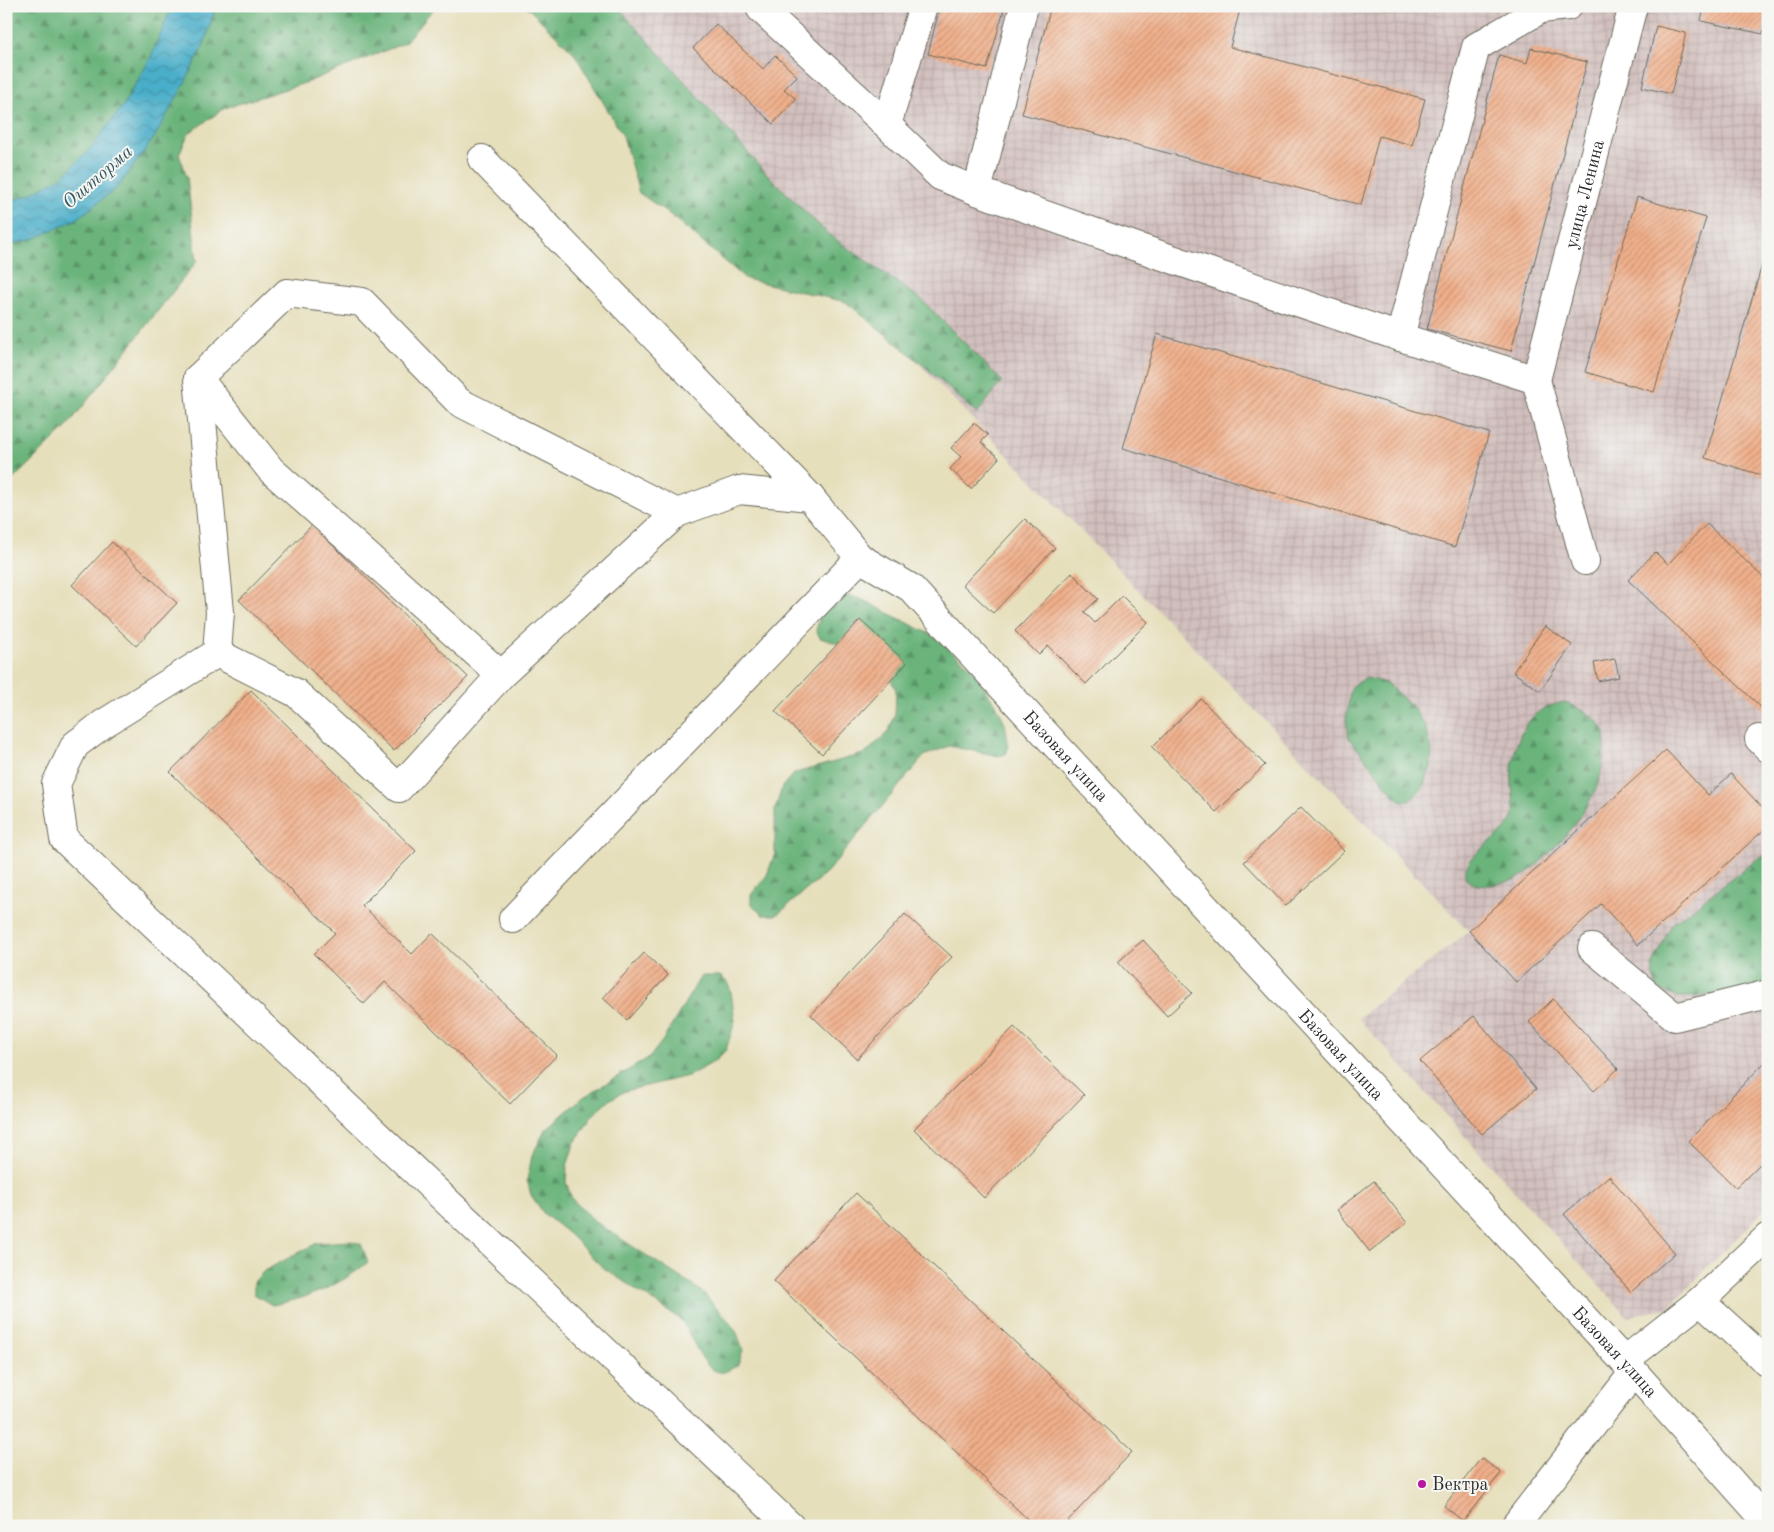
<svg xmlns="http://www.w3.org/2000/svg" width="1774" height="1532" viewBox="0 0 1774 1532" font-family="'Old Standard TT',serif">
<defs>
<pattern id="industrial-grid" width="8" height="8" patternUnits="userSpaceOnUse" patternTransform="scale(1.25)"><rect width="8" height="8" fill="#d1bfbd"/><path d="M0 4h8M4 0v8" fill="none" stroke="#b4a4a3"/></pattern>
<pattern id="forest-firs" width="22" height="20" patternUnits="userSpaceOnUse" patternTransform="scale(1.25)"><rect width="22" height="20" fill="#6bb47c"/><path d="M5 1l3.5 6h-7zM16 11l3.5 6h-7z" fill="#589366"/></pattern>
<pattern id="water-waves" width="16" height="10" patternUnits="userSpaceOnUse" patternTransform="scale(1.25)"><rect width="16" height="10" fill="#4aaec9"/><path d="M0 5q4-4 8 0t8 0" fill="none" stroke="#3e8ea3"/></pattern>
<pattern id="building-hatch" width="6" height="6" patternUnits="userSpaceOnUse" patternTransform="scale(1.25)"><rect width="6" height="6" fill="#f1b08b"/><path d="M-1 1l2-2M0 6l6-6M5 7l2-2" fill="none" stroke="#c38f72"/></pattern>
</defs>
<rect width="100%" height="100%" fill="#f6f6f2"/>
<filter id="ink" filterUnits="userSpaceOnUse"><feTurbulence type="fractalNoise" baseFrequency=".02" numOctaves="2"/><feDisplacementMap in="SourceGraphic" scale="10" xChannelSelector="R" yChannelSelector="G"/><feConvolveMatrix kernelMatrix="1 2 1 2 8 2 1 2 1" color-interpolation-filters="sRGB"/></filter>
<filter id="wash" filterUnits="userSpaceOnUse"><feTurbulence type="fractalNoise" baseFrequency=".0096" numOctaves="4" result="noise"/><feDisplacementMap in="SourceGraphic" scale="20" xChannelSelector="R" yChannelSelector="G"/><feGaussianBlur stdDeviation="1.12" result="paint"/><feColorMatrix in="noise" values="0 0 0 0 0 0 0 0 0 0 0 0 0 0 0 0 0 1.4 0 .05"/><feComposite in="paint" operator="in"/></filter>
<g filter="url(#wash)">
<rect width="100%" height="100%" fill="#e6dfbb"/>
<!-- industrial -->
<polygon fill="url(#industrial-grid)" points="572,6 1768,6 1768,1206 1668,1308 1628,1317 1358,1018 1469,931"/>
<!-- forest -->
<g fill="url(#forest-firs)" stroke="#4b7054">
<polygon points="6,6 436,6 404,43 305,83 225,108 189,133 179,154 187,178 197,261 65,429 6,486"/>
<polygon points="526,6 617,6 766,173 828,234 922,300 1002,381 977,414 922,364 846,302 746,279 668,213 639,193 623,136 574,53"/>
<path d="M846 595 861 599 932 635 971 667 998 708 1005 723 1009 747 1006 754 999 756 949 746 924 756 827 872 783 910 776 915H762L751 903V895L767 875 775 853V810L782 787 792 775 799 772 866 753 889 731 895 714 896 690 881 660 862 650 820 638 816 631C821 610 825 604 846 595Z"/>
<polygon points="1367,678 1386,683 1411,705 1425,726 1432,750 1431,767 1422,789 1410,801 1401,801 1394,795 1349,738 1346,720 1350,693 1353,685"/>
<path d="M1563 702C1579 707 1598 716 1605 733 1606 737 1605 744 1604 748 1603 764 1601 779 1594 793 1580 820 1548 860 1522 876 1514 881 1505 882 1496 884 1485 887 1473 886 1465 878 1463 852 1503 840 1513 818 1516 811 1512 792 1512 784 1510 761 1518 729 1536 714 1544 707 1554 705 1563 702Z"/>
<polygon points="1768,851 1768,980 1761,986 1697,997 1675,997 1656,987 1652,966 1672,924"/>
<path d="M701 976H720L728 983 731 992 735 1021 726 1050 714 1062 688 1076 625 1091 608 1101 593 1115 574 1144 567 1166 566 1182 572 1199 597 1223 701 1291 727 1319 737 1333 743 1350 738 1365C734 1367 728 1371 724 1372 703 1376 691 1331 680 1319L602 1267 568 1233 544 1214 531 1195 527 1180 532 1156 545 1130 582 1098 650 1057 663 1040Z"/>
<path d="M350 1241 361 1244 368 1262C341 1285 307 1299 272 1305L254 1294V1282L264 1271 317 1243Z"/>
</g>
<!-- water -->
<polygon fill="url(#water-waves)" stroke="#3a6c7a" points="172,6 216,6 204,44 185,83 154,138 119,186 77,219 31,240 6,245 6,203 31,194 63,176 90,149 123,106 151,57"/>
<g id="blocks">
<!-- building -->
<g fill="url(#building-hatch)">
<polygon points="940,6 1005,6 987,69 928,54"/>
<polygon points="1051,6 1241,6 1230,47 1425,99 1412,145 1379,136 1361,205 1022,114"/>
<polygon points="1704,6 1768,6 1763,34 1701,21"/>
<polygon points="716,24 763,69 775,55 797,76 784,89 796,99 773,124 693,48"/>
<polygon points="1656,26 1686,33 1671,94 1642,87"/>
<polygon points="1531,48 1587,62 1511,351 1427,329 1499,55 1527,63"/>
<polygon points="1637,197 1706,218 1654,392 1585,372"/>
<polygon points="1767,248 1768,248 1768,477 1705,458"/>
<polygon points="1157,334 1489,433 1455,547 1123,448"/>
<polygon points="974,423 988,435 981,442 999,458 971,489 950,469 961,457 951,448"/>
<polygon points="1025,519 1055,548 993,613 963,585"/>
<polygon points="1707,524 1768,582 1768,714 1628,580 1655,552 1668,564"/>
<polygon points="312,525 468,677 394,751 239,600"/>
<polygon points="112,542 177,603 136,646 72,585"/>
<polygon points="1072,573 1098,599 1084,612 1095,623 1122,596 1148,622 1086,684 1048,646 1039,655 1015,631"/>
<polygon points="860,620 907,663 822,754 775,711"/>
<polygon points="1545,626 1572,645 1540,691 1513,672"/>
<polygon points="1615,659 1619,677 1598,681 1594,663"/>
<polygon points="251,690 416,851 362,905 412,954 432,933 557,1055 510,1104 385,982 364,1004 314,954 335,933 170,772"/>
<polygon points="1201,699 1265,765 1216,812 1152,747"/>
<polygon points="1666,750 1708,795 1731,774 1768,814 1768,826 1638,945 1601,904 1516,982 1469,931"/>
<polygon points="1301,807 1344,851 1286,906 1244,862"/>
<polygon points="905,914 952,957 857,1059 811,1015"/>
<polygon points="1143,940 1192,993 1167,1016 1118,962"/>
<polygon points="644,953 668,975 627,1020 603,998"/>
<polygon points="1553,999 1618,1069 1594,1091 1529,1022"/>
<polygon points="1474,1016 1536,1089 1482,1134 1420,1061"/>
<polygon points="1014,1027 1084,1095 984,1198 914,1129"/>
<polygon points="1768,1059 1768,1156 1736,1188 1688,1141"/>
<polygon points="1609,1176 1675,1253 1631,1292 1564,1214"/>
<polygon points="1374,1181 1407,1223 1370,1252 1337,1210"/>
<polygon points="856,1193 1132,1452 1063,1526 1035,1526 774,1281"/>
<polygon points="1481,1458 1501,1473 1463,1521 1444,1506"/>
</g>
</g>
</g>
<g filter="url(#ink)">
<use href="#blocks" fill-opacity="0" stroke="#6c6a5d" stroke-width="1"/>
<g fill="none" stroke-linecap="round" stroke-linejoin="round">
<!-- minor casing -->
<g stroke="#6c6a5d" stroke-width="30">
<g id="minor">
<polyline points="760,6 761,9 887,125"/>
<polyline points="923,6 887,125 940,176 977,191 1119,241 1400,337 1476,47 1541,9 1568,6"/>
<polyline points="482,159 810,497"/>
<polyline points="977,191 1024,6"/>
<polyline points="1400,337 1536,380 1585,561"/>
<polyline points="198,378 220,612 217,653"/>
<path id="s1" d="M1536 380 1633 6"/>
<polyline points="501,675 271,470 198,378 287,293 362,302 459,402 677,513"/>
<polyline points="1759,739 1768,748"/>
<polyline points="513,919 860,558"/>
<polyline points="1592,948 1675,1017 1768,994"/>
<polyline points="1768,1237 1700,1301 1768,1363"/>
<polyline points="1624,1361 1700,1301"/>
<path id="s2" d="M790 1526 64 839 56 784 75 745 103 724 217 653 296 693 399 788 501 675 677 513 739 490 810 497 860 558 911 588 1634 1372 1768 1523"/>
<polyline points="1515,1526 1634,1372"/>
</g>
</g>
<!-- minor -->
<use href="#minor" stroke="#fff" stroke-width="28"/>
</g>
</g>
<!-- markers -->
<circle fill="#b5179e" stroke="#f6f6f2" stroke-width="2" cx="1422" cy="1484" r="5"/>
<g text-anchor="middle" stroke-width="4" stroke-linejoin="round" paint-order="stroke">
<!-- street labels -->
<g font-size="18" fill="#2b2b2b" stroke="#f6f6f2">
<text dy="6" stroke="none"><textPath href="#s1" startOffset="192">улица Ленина</textPath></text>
<text dy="6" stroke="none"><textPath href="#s2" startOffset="2392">Базовая улица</textPath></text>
<text dy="6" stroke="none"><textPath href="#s2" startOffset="2798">Базовая улица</textPath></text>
<text dy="6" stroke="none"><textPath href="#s2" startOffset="3202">Базовая улица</textPath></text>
</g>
<!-- poi labels -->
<g font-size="18" fill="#2b2b2b" stroke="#f6f6f2" text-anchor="start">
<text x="1432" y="1490">Вектра</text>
</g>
<!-- water labels -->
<g font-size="19" font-style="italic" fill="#365962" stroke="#f6f6f2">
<text transform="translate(97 176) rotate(-41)" y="7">Ошторма</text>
</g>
</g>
<!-- margin -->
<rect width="1774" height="1532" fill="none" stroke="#f6f6f2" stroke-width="25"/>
</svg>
